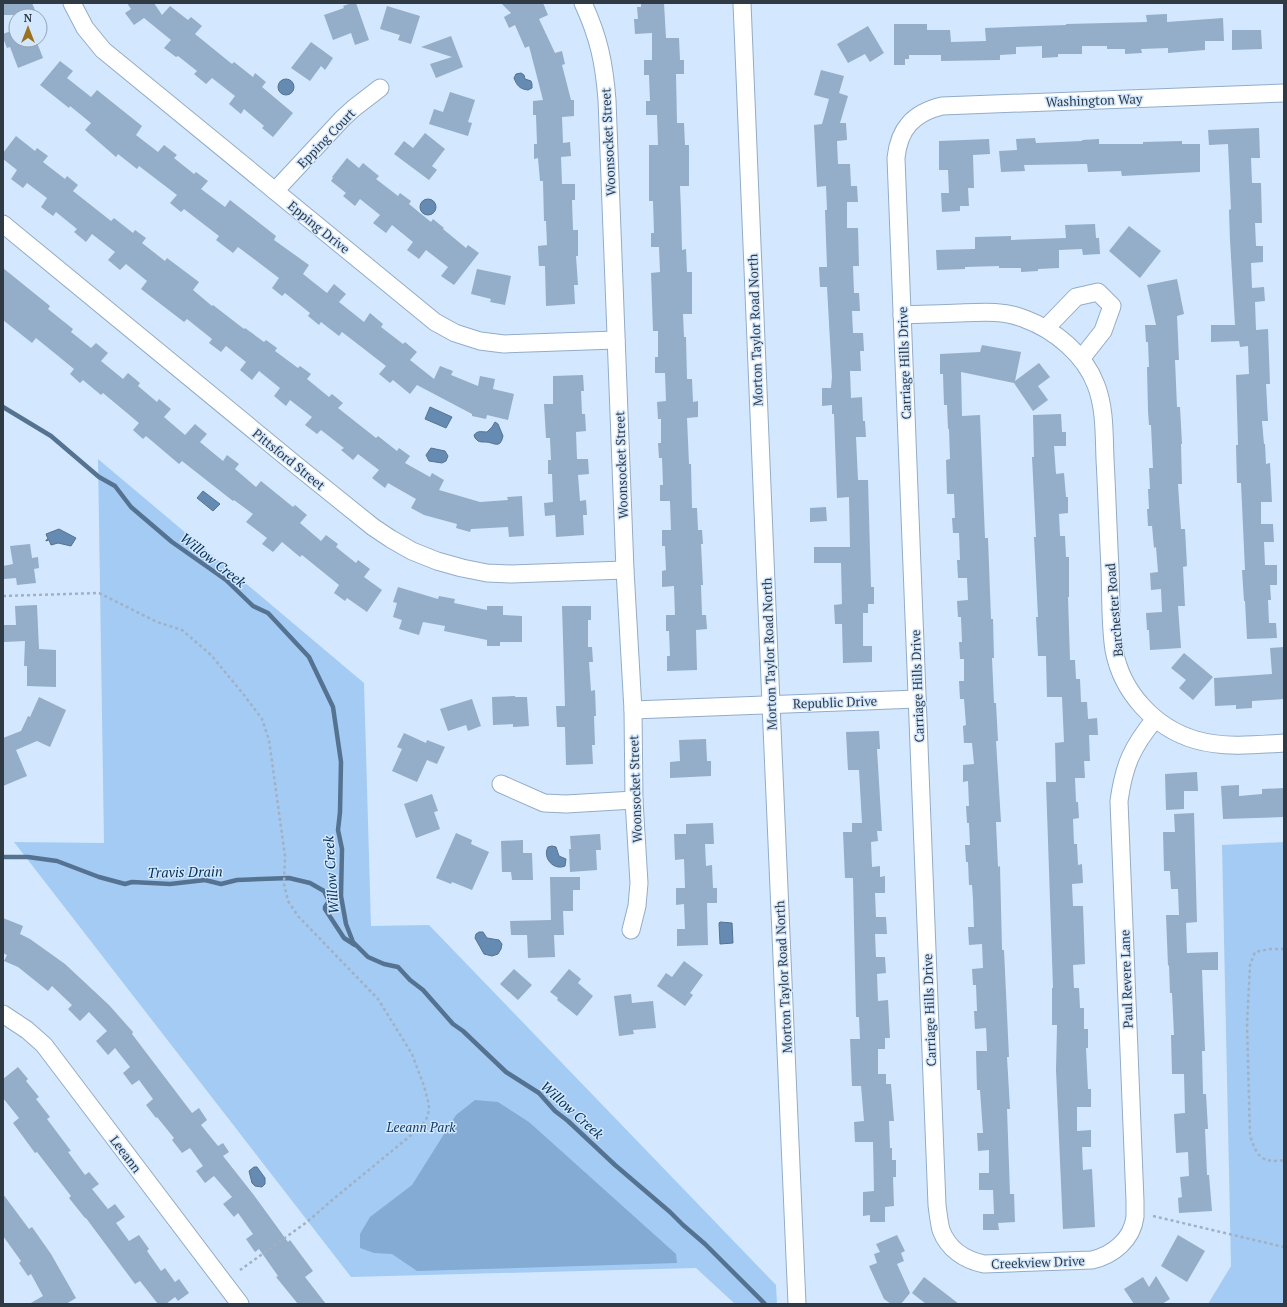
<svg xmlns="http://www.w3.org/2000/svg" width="1287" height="1307" viewBox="0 0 1287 1307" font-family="'PT Serif',serif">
<rect width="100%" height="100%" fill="#d3e8fe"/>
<!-- green -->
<g fill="#a4cbf4">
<polygon points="98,459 364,683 371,926 429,925 776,1285 777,1304 735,1304 696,1268 351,1277 14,842 104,843"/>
<polygon points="1284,842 1284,1304 1208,1304 1231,1266 1222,845"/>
</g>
<!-- forest -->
<polygon fill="#84abd4" points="475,1100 498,1102 529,1122 676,1254 677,1263 417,1271 392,1254 374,1253 360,1248 360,1234 370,1217 412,1185 456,1115"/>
<!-- water -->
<g fill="#658bb2" stroke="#557391">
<path d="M521 73 524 75 525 79 531 81 532 84V88L528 90C520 89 517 86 514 78L516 74Z"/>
<circle cx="286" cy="87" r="8"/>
<circle cx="428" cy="207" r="8"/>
<polygon points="430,407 452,417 446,428 425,419"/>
<path d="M495 422 498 424 503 436C500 450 494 442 485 442 482 442 480 442 478 441L475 438 474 435C478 430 482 432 487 432L492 427Z"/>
<polygon points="431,448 445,451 448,456 446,461 442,463 429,461 426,455"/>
<polygon points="203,491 220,504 213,511 197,498"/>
<polygon points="59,529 76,538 71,546 58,543 51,545 49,540 46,541 46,540 48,539 46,534"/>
<path d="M552 846 556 847 559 856 566 859 565 866C554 871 542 858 548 847Z"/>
<polygon points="720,922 732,923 733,943 720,944 719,923"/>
<polygon points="479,932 483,932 487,938 499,940 502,944 501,949 498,954 492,956 484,954 475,938 476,934"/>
<polygon points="254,1167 257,1167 265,1178 265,1184 262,1187 255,1186 252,1183 249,1171"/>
</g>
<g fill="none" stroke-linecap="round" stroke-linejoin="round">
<!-- stream -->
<g stroke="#557391" stroke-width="4.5">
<polyline points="3,407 51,436 99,477 115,486 131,507 172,542 226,580 253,606 268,613 309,657 333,707 341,762 340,812 338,830 342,849 341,896 346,924 353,942 368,957 384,964 398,967 410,980 423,990 453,1024 463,1031 506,1072 539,1093 555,1111 568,1121 615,1165 670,1212 683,1225 705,1244 765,1304"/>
<polyline points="3,857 28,857 57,861 99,877 125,884 132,882 170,884 205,880 221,884 237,880 289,878 310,883 324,891 329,901 325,907 325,909 344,938 355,945"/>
</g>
</g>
<!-- building -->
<g fill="#94adc8">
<polygon points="3,3 32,3 37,15 3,15"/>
<polygon points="127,3 154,3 162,15 170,6 188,20 191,17 202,26 195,34 232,64 234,62 253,77 255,73 266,82 262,87 293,113 273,137 262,128 264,126 244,109 241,114 229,104 235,96 212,78 206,84 194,74 197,71 178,56 176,57 164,48 171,40 144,18 134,25 125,13 131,9"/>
<polygon points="352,3 356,3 369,40 355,45 351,33 333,40 324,15 344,8 343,6"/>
<polygon points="501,3 543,3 548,15 539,19 555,53 562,51 565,64 562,65 571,100 574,100 574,116 562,117 563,143 570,142 571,156 561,157 562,184 575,184 575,200 572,200 573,230 578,230 578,256 576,256 578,285 574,285 575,304 546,306 545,266 539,266 538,246 547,245 546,221 544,221 543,181 540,181 538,158 534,159 534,144 537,144 536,115 533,115 533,101 543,100 529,46 525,48 515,25 509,28 504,17 511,13"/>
<polygon points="641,3 664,3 666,38 679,38 680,60 684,60 684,74 676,74 677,123 684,123 685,145 689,145 689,186 680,186 681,211 682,250 686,249 687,272 692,272 692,314 683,314 684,337 686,337 687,379 692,379 693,402 698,401 698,417 687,418 689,464 691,464 692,508 697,508 698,530 702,530 703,544 701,544 703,585 701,585 702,615 706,615 707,629 696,630 697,670 667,671 667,656 670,656 669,631 666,631 666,615 675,615 674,586 662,587 662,571 666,570 665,546 662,546 662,530 671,530 670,501 660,501 660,485 663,485 662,458 659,458 658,443 661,443 661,419 658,419 657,402 666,401 665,373 655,373 655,357 658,357 658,331 653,331 651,273 660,272 659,247 651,247 651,233 654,233 653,201 649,201 649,145 658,145 657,115 646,115 646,101 650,101 649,75 644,75 644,60 652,60 652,33 635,34 634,19 638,19 637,7 641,7"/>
<polygon points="387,6 420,16 411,44 398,40 400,35 380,29"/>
<polygon points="1167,14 1167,22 1223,18 1224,41 1205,41 1205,50 1168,53 1168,48 1141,49 1142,53 1125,54 1125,49 1107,49 1107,46 1082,46 1082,54 1058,54 1058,57 1042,58 1042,46 1016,47 1016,54 1000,55 1000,60 941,61 941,55 909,55 909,59 905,59 905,65 894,65 894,24 927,24 927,30 950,30 951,42 986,41 985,28 1066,25 1066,24 1147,22 1146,15"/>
<polygon points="868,26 884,53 870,62 865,54 848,63 837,44"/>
<polygon points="16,29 16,40 36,40 43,58 18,68 10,47 7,48 3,38 3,34"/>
<polygon points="1232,30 1261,30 1262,49 1232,50"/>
<polygon points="451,36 463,67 436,78 430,64 452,57 421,47"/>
<polygon points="311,42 333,58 325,70 321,66 310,81 291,68"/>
<polygon points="60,61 73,71 67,78 91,97 97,90 142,126 136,135 158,152 164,145 177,155 174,158 194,174 196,172 208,181 201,189 225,207 230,200 276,236 274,240 309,265 303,274 327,293 334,284 346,294 339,302 364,322 370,313 383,324 381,327 403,344 405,342 417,352 410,360 434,379 440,366 453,371 451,375 478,386 480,376 495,379 493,389 514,394 508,420 487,415 486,419 472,416 472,414 417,385 410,394 393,380 390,383 379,374 386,366 342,332 339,336 321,322 319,325 308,316 310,313 285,293 282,296 272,288 279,278 238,247 233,253 216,240 219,236 184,209 181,212 170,203 177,195 139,166 137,169 118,154 116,157 85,130 91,123 70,106 69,108 40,85"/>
<polygon points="821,70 844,76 839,93 848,96 840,123 846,123 847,140 837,141 838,164 850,164 851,186 857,186 858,202 847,202 847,228 858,228 859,266 853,266 854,293 859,293 860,311 852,311 853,333 863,333 864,351 860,351 861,371 850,371 851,398 862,397 863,421 865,421 866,437 856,437 858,480 868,480 871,587 874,587 874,604 868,604 868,613 863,613 863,646 872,646 872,662 843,663 842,624 835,624 834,605 842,604 841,563 814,563 814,547 850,547 849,497 837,498 834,414 832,414 832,405 822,406 822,388 831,388 832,377 827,287 820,287 819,267 827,267 825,210 827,210 826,186 817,187 814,125 822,124 829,99 814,95"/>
<polygon points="450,92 475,100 468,122 472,123 468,136 429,124 434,109 443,112"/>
<polygon points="1259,128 1260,158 1251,158 1252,183 1261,183 1262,223 1255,223 1256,246 1263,246 1263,262 1251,263 1252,288 1264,287 1265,301 1255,302 1256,330 1268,329 1270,384 1266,384 1268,421 1262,421 1264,444 1265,444 1266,464 1270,463 1272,502 1261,502 1261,524 1273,524 1274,542 1264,542 1265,565 1277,565 1277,585 1270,585 1271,600 1268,600 1269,623 1276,623 1277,638 1247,639 1245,601 1244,601 1242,570 1245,570 1241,483 1237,483 1236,445 1238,445 1236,375 1249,374 1248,346 1240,347 1239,341 1211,342 1211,325 1235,325 1230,240 1229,210 1231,209 1228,144 1209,145 1208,130"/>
<polygon points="425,133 445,149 432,166 437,170 429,180 394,154 404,141 413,148"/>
<polygon points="16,136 35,151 37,148 48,156 43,162 65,179 67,176 78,185 73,191 111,221 114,218 133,233 135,230 146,238 142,243 165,261 167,258 199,282 193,290 212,306 213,305 244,329 245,328 264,342 266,340 277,348 275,351 298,368 300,366 311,374 307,379 329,397 332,394 343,403 338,408 376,438 378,436 397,451 399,448 410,456 405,463 430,477 432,473 444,480 439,490 480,502 508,500 507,497 522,496 524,536 509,537 508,527 471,529 470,532 456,528 457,524 424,515 411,508 416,499 388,483 385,488 372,478 379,470 358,454 353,460 341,450 344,448 321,430 317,434 305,425 312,417 290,400 286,406 274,396 280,388 259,371 252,380 240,370 246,362 226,346 221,352 209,343 212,339 187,319 184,322 141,289 147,281 126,264 120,270 108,260 115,252 92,234 86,242 74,232 77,229 56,212 53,216 41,207 47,198 27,183 23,188 11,179 17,170 3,159 3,153"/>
<polygon points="1035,138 1036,143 1082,141 1082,140 1099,139 1099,144 1143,144 1143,142 1182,141 1182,144 1200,144 1200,172 1122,176 1121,171 1088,172 1087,164 1024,165 1025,171 1001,172 999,151 1017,150 1016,139"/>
<polygon points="989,139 990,154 973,155 974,188 968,188 969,206 960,206 960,211 942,212 941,193 949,193 948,170 939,170 939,141"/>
<polygon points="347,158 359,168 363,163 379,176 376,179 398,196 400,193 411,201 409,204 431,222 433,219 444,228 443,229 466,248 468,245 479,253 454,285 441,276 448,267 426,250 419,259 407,250 413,242 392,225 386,233 373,223 380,215 360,199 355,206 343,196 346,193 331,181 333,178 332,177"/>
<polygon points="1095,224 1096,238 1099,238 1100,254 1083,255 1082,249 1059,250 1059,268 1038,269 1038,271 1021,272 1021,268 999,268 999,266 965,267 965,269 937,270 936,250 975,249 975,237 1011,236 1011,240 1066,238 1065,225"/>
<polygon points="1129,226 1161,251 1140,278 1109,251"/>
<polygon points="3,268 50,306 48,309 73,329 71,332 91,348 96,343 108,353 101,361 123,379 128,373 140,383 138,386 157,402 159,399 171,409 164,417 185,435 195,424 207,434 200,442 223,461 227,455 239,464 235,469 256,487 261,481 293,507 295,505 307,515 300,523 321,541 326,535 338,544 336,547 356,563 358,560 370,569 364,577 382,590 367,612 347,598 345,601 334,593 339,585 302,555 300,557 282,542 273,552 262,544 267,538 246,522 253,514 234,500 233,501 182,461 179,464 146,436 143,439 133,430 139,423 103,393 101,395 83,380 80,383 70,374 74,369 36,338 32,343 3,320"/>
<polygon points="477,269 511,276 505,305 490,302 491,299 471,294"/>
<polygon points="1177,279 1184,314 1177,316 1179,360 1175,360 1177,407 1180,407 1182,444 1181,444 1182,484 1178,484 1181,529 1185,529 1187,566 1183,567 1185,606 1178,606 1181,648 1150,650 1149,630 1147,630 1146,613 1162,612 1161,589 1151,590 1150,573 1158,572 1156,547 1154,548 1152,526 1148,526 1147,509 1149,509 1148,489 1150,489 1149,468 1153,468 1151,425 1149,425 1148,411 1147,367 1149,367 1148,342 1146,342 1145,325 1156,325 1147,285"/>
<polygon points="982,345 1021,352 1015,381 1039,363 1050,377 1038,386 1048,400 1033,411 1014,383 961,372 962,416 980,415 985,538 988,538 991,619 993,619 994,658 992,658 994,703 996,703 998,741 996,741 1001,822 996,822 998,867 1000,866 1002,950 1004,950 1009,1057 1007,1057 1010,1109 1007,1109 1010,1194 1014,1194 1015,1222 998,1223 999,1230 983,1230 983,1214 994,1214 993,1190 979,1190 979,1173 989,1173 989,1150 978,1151 977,1133 983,1133 980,1090 977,1090 976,1051 987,1051 986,1028 975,1029 974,1011 977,1011 976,985 973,985 972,969 983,968 982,944 969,945 968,927 974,927 973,899 972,885 969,885 968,862 966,862 965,845 970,845 969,823 967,823 966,806 969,806 968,781 963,782 963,765 974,764 972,743 964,743 963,726 966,725 964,699 960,699 959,681 964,681 964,659 960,659 959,642 962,642 961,617 958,617 957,601 968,600 967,578 958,578 957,560 960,560 959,533 953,533 952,518 955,518 954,494 947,494 946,460 950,459 949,429 948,429 947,405 944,405 943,374 940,374 940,354 980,352"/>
<polygon points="583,375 584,391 581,391 582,414 585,414 586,431 576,432 577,459 588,459 589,474 578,475 580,501 586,500 587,515 583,515 584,535 556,537 555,515 545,516 544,503 553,502 552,474 548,474 548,460 551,460 550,438 546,438 544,404 553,404 553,376"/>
<polygon points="1061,414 1062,432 1066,432 1066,446 1054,446 1056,474 1064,473 1066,497 1068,497 1068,513 1059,514 1060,536 1065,536 1066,557 1069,557 1069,597 1068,597 1070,660 1075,660 1076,679 1080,679 1081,702 1087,702 1088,719 1097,718 1098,735 1089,735 1090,761 1084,761 1085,778 1075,778 1076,802 1078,802 1079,818 1073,819 1074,844 1077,844 1078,865 1082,864 1083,883 1072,884 1073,906 1083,906 1085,964 1073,965 1074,988 1079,988 1080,1008 1084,1008 1084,1029 1088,1029 1088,1048 1086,1048 1088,1089 1091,1089 1091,1107 1077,1107 1077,1131 1091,1130 1091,1147 1082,1147 1083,1170 1092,1169 1095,1227 1063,1229 1056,1070 1057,1025 1052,1025 1052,988 1053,988 1046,782 1056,782 1055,743 1064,742 1062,697 1047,697 1046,656 1038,656 1036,617 1038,617 1034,537 1036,537 1032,457 1034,457 1033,415"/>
<polygon points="826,507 827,521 810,522 810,508"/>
<polygon points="30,544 32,558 38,557 39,568 34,569 36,583 17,585 16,578 4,579 3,566 13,564 10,546"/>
<polygon points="398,587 438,599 439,596 455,599 454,603 487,610 487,606 503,606 503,615 522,616 522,642 500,642 500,646 487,646 487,640 444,631 445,626 423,622 419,635 399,629 402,620 393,617 397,603 393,602"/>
<polygon points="37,605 39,649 56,650 56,687 27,686 27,666 24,666 25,641 4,642 3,625 16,625 15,606"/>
<polygon points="562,606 591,606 591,620 588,620 588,647 592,647 593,662 589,662 591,691 595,690 596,716 594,716 595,745 592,745 593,764 566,765 565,727 557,727 556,706 565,706"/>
<polygon points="1284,647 1284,699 1252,701 1252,708 1236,709 1236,705 1215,706 1214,678 1272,674 1270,648"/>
<polygon points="1184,653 1213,677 1193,700 1179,688 1186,680 1171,668"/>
<polygon points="515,696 515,697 527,697 529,726 513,727 513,724 493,725 492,697"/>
<polygon points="39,697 66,710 50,747 37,741 16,750 27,776 3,786 3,738 21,731 28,716 30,717"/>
<polygon points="472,699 481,726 468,731 466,725 448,731 440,709"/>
<polygon points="879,731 880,749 877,749 882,831 877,831 878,841 871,842 872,867 880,866 880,877 885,876 885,893 875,893 876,917 886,917 887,934 875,934 876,957 885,957 886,973 877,974 878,1001 888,1000 890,1038 885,1038 885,1049 878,1049 878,1074 886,1074 886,1084 891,1084 894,1121 889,1121 890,1148 892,1148 892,1160 896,1160 896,1177 893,1177 894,1206 885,1207 885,1222 870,1222 870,1215 863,1216 863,1192 874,1191 873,1142 855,1142 854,1122 864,1121 861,1086 852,1086 850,1039 860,1039 859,1017 856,1017 853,878 845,878 843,832 852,832 852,823 862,823 859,770 848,770 846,732"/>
<polygon points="404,733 426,743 427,740 445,747 437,764 427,760 417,782 392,771 402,749 397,747"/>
<polygon points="706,739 707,761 711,761 711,776 670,778 670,762 680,761 679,740"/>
<polygon points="1197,772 1198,791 1184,791 1184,809 1166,810 1165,774"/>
<polygon points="1239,785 1239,796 1262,794 1262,789 1284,788 1284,817 1223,819 1221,786"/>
<polygon points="432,794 438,811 434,812 440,829 416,838 404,804"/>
<polygon points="1194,813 1197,922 1186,923 1187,953 1218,952 1218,970 1202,970 1205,1051 1202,1051 1203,1094 1206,1094 1208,1129 1205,1129 1207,1175 1209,1175 1212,1211 1179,1213 1178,1198 1182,1197 1180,1177 1189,1176 1188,1152 1176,1153 1174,1114 1185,1113 1184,1074 1172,1074 1171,1035 1174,1035 1172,993 1170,993 1169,965 1168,966 1166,915 1179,915 1178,889 1171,889 1170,871 1164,871 1163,832 1175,832 1174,814"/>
<polygon points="713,823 714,844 705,844 706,866 712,865 713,888 717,888 717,903 707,903 708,945 677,946 677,929 685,929 684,904 676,905 676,888 685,888 684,859 675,860 674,834 686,834 686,824"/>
<polygon points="456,833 472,840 471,844 489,852 472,890 452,882 451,884 436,878"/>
<polygon points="600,834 601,850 596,850 597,870 570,872 569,849 571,849 570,836"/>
<polygon points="523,840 523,853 532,853 533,880 512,880 511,872 502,872 501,841"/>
<polygon points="550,877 580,877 580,890 573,890 573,911 563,911 564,935 554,935 555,957 528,958 527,935 511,935 510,921 551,920"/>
<polygon points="3,918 23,926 20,934 30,939 65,964 109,1005 133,1032 132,1034 192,1113 199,1108 207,1120 201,1125 218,1146 223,1143 229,1152 223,1156 253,1194 288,1242 290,1240 313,1271 305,1277 326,1304 298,1304 276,1277 278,1276 259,1249 255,1252 246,1239 253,1234 238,1213 234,1217 223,1204 232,1197 214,1176 205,1183 196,1171 203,1166 190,1148 182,1153 172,1140 174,1138 157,1117 156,1118 146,1105 153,1099 139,1080 132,1085 123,1073 130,1067 115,1048 108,1055 96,1041 107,1031 89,1012 80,1021 68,1009 72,1005 52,986 48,991 18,967 4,961 7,955 3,953"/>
<polygon points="684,961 703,975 690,993 693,995 685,1006 657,986 666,973 672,977"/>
<polygon points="514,969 532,985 518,1000 500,984"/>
<polygon points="569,969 581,979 578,983 593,996 577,1016 557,1000 558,998 550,992"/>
<polygon points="631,994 632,1003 653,1001 656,1028 633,1030 634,1034 619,1036 614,996"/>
<polygon points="18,1067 28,1079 26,1081 39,1097 36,1099 50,1117 47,1119 71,1151 68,1152 85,1175 89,1172 99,1184 92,1189 108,1209 115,1204 125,1217 116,1223 129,1241 139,1235 149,1249 147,1251 161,1271 165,1268 175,1282 179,1279 189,1293 178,1301 175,1297 166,1304 158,1304 140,1281 135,1284 86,1218 85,1218 69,1198 71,1196 37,1152 35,1153 13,1123 19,1118 3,1098 3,1079"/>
<polygon points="3,1194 29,1229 32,1227 51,1254 76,1298 66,1304 29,1304 43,1296 31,1274 28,1276 19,1263 21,1261 3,1236"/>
<polygon points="897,1235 905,1251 901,1253 904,1261 897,1264 910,1293 901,1304 891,1304 884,1299 869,1266 877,1263 874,1254 880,1252 876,1244"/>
<polygon points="1178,1235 1205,1251 1187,1282 1161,1266"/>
<polygon points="1156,1276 1170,1299 1162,1304 1134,1304 1124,1289 1143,1277 1149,1287"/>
<polygon points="924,1277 959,1304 926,1304 912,1293"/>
</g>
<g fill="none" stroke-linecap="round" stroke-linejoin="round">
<!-- minor casing -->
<g stroke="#93acc7" stroke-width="19">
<g id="minor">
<polyline points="72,3 85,28 103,50 435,322 455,333 480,341 504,344 616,340"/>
<path d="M583 3C599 38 604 62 607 100L625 570 633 710 634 800 639 883 637 906 631 930"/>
<polyline points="742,3 771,704 797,1304"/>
<polyline points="275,191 343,118 354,108 380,88"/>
<polyline points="3,224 296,465 373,527 391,539 412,551 437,561 462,568 487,573 511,574 625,570"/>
<path d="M902 315C921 314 940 314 959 313 981 312 1004 310 1025 319 1055 330 1085 355 1096 385 1105 408 1104 434 1105 459 1107 495 1108 532 1110 568 1111 594 1110 625 1114 650 1122 693 1155 728 1196 740 1224 748 1255 745 1284 743"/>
<polyline points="1046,328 1076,297 1098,292 1112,306 1103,331 1081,359"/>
<polyline points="633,710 917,699"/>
<path d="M1155 719C1132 747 1124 765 1119 801L1135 1201C1135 1206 1135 1212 1135 1217 1132 1240 1113 1255 1092 1260L984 1264C965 1260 948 1249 941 1230 939 1222 938 1213 937 1205L896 158C899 129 913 113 942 106L1284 93"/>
<polyline points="501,784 544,803 566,804 634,800"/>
<polyline points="3,1014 27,1030 44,1045 240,1304"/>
</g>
</g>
<!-- path -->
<g stroke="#a0b1c4" stroke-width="2.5" stroke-dasharray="3 3" stroke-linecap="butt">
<polyline points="3,596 99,593 157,622 182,630 211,655 244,695 262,719 269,740 285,856 284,884 288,901 298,916 378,999 412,1054 424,1086 429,1105 428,1116 421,1127 331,1201 307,1222 240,1270"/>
<path d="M1284 949H1270L1255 952 1250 965 1247 1024 1250 1135C1256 1155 1261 1164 1284 1160"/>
<polyline points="1153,1216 1284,1247"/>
</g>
<!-- minor -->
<use href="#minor" stroke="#fff" stroke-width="17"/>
</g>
<g text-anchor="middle" stroke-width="3" stroke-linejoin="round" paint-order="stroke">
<!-- street labels -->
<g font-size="13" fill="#2f3a45" stroke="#d3e8fe">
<text transform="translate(1094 100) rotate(-2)" y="5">Washington Way</text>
<text transform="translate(326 138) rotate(-46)" y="5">Epping Court</text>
<text transform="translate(608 142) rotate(-93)" y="5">Woonsocket Street</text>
<text transform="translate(319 227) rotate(39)" y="5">Epping Drive</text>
<text transform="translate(755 330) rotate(-92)" y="5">Morton Taylor Road North</text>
<text transform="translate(904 363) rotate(-92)" y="5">Carriage Hills Drive</text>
<text transform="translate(289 459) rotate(39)" y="5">Pittsford Street</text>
<text transform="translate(621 465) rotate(-92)" y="5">Woonsocket Street</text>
<text transform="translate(1114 610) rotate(-95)" y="5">Barchester Road</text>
<text transform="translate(769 654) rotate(-92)" y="5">Morton Taylor Road North</text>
<text transform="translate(917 686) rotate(-92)" y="5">Carriage Hills Drive</text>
<text transform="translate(835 702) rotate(-2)" y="5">Republic Drive</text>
<text transform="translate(635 789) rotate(-92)" y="5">Woonsocket Street</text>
<text transform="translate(783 977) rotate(-93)" y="5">Morton Taylor Road North</text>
<text transform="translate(1126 979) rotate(-92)" y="5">Paul Revere Lane</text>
<text transform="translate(929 1010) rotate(-92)" y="5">Carriage Hills Drive</text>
<text transform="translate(126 1154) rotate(53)" y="5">Leeann</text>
<text transform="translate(1038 1262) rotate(-2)" y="5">Creekview Drive</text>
</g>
<!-- park labels -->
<g font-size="13" font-style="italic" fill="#113c63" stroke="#d3e8fe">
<text x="421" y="1132">Leeann Park</text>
</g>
<!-- water labels -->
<g font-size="14" font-style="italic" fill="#002d53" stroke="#d3e8fe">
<text transform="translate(213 560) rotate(38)" y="5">Willow Creek</text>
<text transform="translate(185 872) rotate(-1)" y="5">Travis Drain</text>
<text transform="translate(331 875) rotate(-94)" y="5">Willow Creek</text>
<text transform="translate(572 1110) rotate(42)" y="5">Willow Creek</text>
</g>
</g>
<!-- border -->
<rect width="1287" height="1307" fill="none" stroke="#2f3a45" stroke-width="8"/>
<!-- north arrow -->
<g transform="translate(28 28)"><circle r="19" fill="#d3e8fe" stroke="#91a2b4"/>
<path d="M0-3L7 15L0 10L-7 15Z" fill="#9b7320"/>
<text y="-6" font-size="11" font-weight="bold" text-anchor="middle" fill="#2f3a45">N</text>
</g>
</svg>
